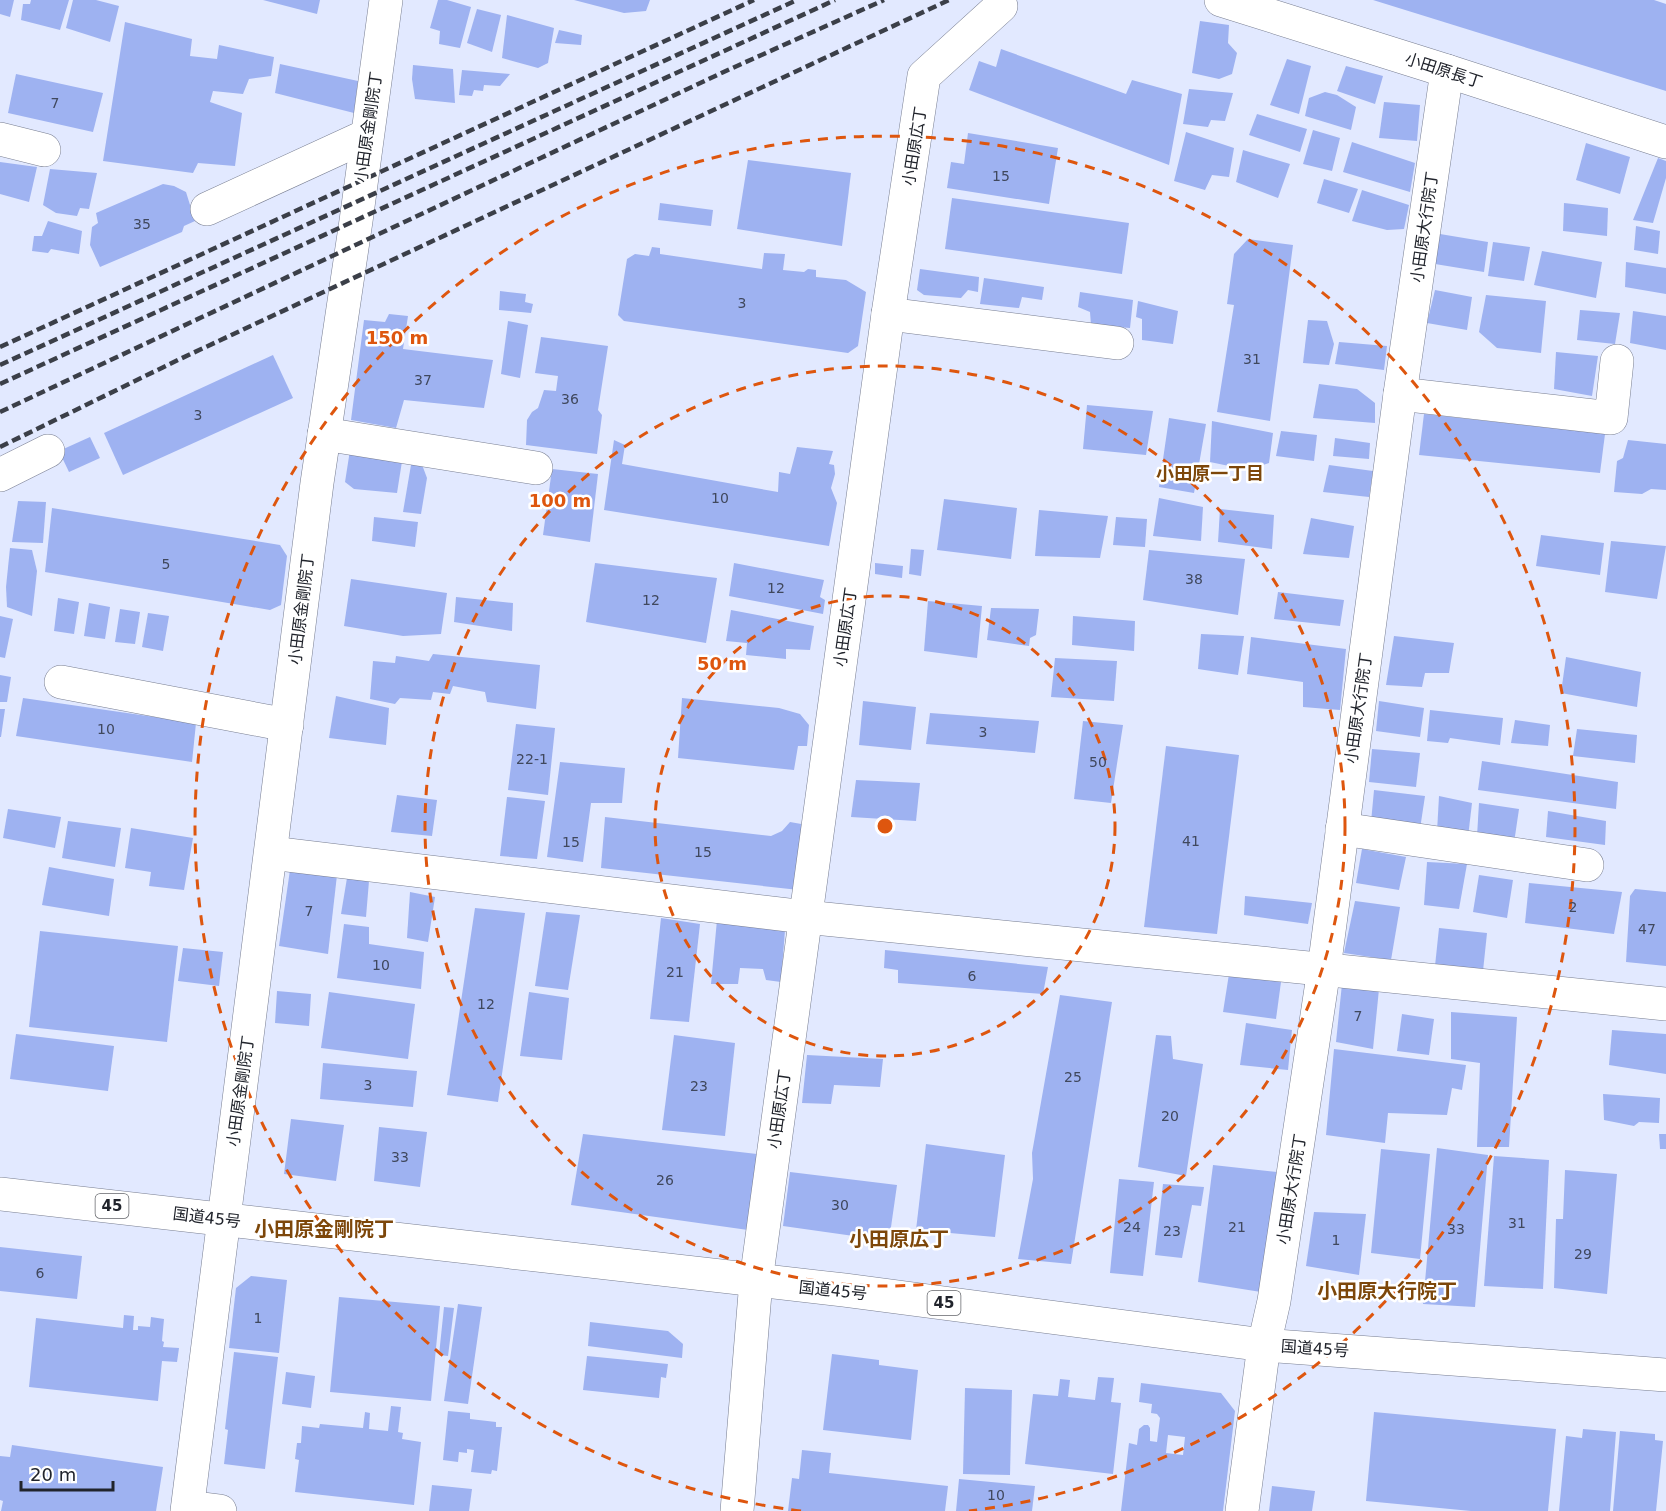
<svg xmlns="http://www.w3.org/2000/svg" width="1666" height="1511" viewBox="0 0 1666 1511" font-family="'DejaVu Sans','Noto Sans JP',sans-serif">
<rect width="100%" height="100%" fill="#e2e9ff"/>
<!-- building -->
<g fill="#9eb2f1" fill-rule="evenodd">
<polygon points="0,0 14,0 10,17 0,14"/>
<polygon points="31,0 69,0 60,30 21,20 23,4 30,4"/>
<polygon points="73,0 96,0 119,6 110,42 66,28"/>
<polygon points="263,0 320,0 317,14"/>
<polygon points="438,0 447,0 471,7 460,48 439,44 440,31 430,28"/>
<polygon points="574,0 650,0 646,11 624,13"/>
<polygon points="1373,0 1654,0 1666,4 1666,91"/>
<polygon points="477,9 501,15 492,52 467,43"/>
<polygon points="507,15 554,28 548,63 538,68 502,58"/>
<polygon points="1200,21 1229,25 1228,43 1237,53 1232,74 1219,79 1192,73"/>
<polygon points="125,22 192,39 190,56 217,59 219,45 274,57 271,76 249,79 243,94 213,91 210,102 242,113 235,166 198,163 193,173 103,161"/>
<polygon points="559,30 582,35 581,45 555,43"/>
<polygon points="1001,49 1126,94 1132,80 1182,94 1169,165 969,90 979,61 996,67"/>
<polygon points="1287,59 1311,66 1299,114 1270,105"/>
<polygon points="280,64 358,81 354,113 275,93"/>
<polygon points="413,65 453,69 455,103 415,99 412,79"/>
<polygon points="1346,66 1383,76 1375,104 1337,91"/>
<polygon points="462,70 510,74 500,86 484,85 483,91 474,90 472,96 459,95"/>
<polygon points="16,74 103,93 93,132 8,113"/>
<polygon points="1189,89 1233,93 1225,121 1211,120 1208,127 1183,124"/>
<polygon points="1325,92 1337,95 1356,107 1351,130 1305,116 1309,98"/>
<polygon points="1384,102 1420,105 1417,141 1379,138"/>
<polygon points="1257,114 1307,129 1300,152 1249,135"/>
<polygon points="1313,130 1340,138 1332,171 1303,164"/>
<polygon points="1186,132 1234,148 1229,177 1212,175 1205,190 1174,181"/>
<polygon points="968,133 1058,148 1049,204 947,188 951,162 964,164"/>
<polygon points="1352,142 1415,163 1410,192 1343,172"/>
<polygon points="1586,143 1630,157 1620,194 1576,180"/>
<polygon points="1243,150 1290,164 1278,198 1236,182"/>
<polygon points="1658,158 1666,161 1666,178 1653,223 1633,220"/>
<polygon points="748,160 851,173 842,246 737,229"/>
<polygon points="0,162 37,167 29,202 0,194"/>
<polygon points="50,169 97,173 89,209 80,208 77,216 56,213 43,205"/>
<polygon points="1324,179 1358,189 1349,213 1317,203"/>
<polygon points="163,184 174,186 186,192 195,221 184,226 182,232 100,267 90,245 92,227 98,223 96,213"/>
<polygon points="1362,190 1409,205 1404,229 1387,230 1352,221"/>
<polygon points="952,198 1129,223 1122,274 945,249"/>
<polygon points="660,203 713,210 711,226 658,220"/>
<polygon points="1564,203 1608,208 1607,236 1563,231"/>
<polygon points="48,221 82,231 79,254 51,249 48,253 32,251 34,236 42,236"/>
<polygon points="1636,226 1660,231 1658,254 1634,250"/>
<polygon points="1440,234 1488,242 1484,272 1435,264"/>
<polygon points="1248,239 1293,245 1270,421 1217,412 1234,305 1227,304 1234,254"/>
<polygon points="1493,242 1530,247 1524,281 1488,276"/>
<polygon points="652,247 660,248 660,254 762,269 764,253 785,254 783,270 804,272 808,269 816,270 816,277 846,280 866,292 858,346 848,353 624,321 618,315 627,259 635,254 649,256"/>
<polygon points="1542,251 1602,262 1596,298 1534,285"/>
<polygon points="1626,262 1666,268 1666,294 1625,287"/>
<polygon points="920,269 979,277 978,292 968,290 961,298 924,295 917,290"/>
<polygon points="984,278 1044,287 1042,300 1022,297 1019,308 980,304"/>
<polygon points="1435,290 1472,297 1467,330 1427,323"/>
<polygon points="500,291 526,294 525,302 533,304 531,313 499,310"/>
<polygon points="1080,292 1133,300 1130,328 1091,325 1090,312 1078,307"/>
<polygon points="1486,295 1546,301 1541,353 1497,348 1479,332"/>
<polygon points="1138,301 1178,311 1173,344 1142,340 1142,319 1136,317"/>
<polygon points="1580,310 1620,313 1615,344 1577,340"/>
<polygon points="1633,311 1666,316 1666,350 1630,343"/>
<polygon points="389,314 408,316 403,349 493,360 484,408 404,400 396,428 351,420 364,320 385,322"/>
<polygon points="1308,320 1327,321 1334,344 1329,365 1303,363"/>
<polygon points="508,321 528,325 520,378 501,374"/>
<polygon points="541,337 608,346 598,410 602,415 597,454 526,445 527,420 532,412 538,408 544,390 556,391 558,376 535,373"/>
<polygon points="1339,342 1387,346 1384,370 1335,364"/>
<polygon points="1556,352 1598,356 1592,396 1554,389"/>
<polygon points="273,355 293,398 123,475 104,433"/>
<polygon points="1319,384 1357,389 1375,403 1375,423 1313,418"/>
<polygon points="1087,405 1153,411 1146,455 1083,449"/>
<polygon points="1424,414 1605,434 1600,473 1419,455"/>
<polygon points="1169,418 1206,424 1194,493 1159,487"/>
<polygon points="1212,421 1273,433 1269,463 1248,470 1210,462"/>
<polygon points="1281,431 1317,435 1314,461 1276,456"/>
<polygon points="90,437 100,458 69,472 59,451"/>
<polygon points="1335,438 1370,443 1369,459 1333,456"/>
<polygon points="614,440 625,445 622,464 778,492 779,472 790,474 797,447 833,451 829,464 834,465 835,474 831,488 837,503 829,546 604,510"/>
<polygon points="1628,440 1666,444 1666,490 1651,489 1642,494 1614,492 1617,461 1623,458"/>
<polygon points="350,450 403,455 397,493 354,489 345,482"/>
<polygon points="412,459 421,462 427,478 421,514 403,512"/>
<polygon points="1329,465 1373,471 1369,497 1323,492"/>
<polygon points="552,469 598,474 590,542 543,535"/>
<polygon points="1159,498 1203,507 1201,541 1153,536"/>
<polygon points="944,499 1017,508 1011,559 937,550"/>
<polygon points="18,501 46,502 43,543 12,542"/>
<polygon points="52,508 280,545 287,556 281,605 270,610 45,572"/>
<polygon points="1220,509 1274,515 1272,549 1218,542"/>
<polygon points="1039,510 1108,516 1100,558 1035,556"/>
<polygon points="374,517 418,522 415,547 372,541"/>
<polygon points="1116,517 1147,519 1145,547 1113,545"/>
<polygon points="1311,518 1354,526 1349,558 1303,554"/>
<polygon points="1541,535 1604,543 1600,575 1536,566"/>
<polygon points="1611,541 1666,546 1657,599 1605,592"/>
<polygon points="10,548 32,550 37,571 32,616 7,607 6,587"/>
<polygon points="911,549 924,550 921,576 909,574"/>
<polygon points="1149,550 1245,559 1238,615 1143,600"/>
<polygon points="595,563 717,578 706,643 586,622"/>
<polygon points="734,563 824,580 820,597 825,600 823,614 729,596"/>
<polygon points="875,563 903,566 902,578 875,574"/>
<polygon points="351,579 447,593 441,634 403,636 344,626"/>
<polygon points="1278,592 1344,600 1340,626 1274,619"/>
<polygon points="456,597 513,603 512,631 454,622"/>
<polygon points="58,598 79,602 74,634 54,631"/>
<polygon points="928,601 982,606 977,658 924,651"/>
<polygon points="89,603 110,607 105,639 84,636"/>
<polygon points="991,608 1039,609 1036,635 1030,638 1029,646 987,640"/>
<polygon points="120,609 140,612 135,644 115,642"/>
<polygon points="731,610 814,626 810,650 786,649 786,659 746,655 747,643 726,641"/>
<polygon points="148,613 169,616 163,651 142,647"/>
<polygon points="0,616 13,619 5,658 0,657"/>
<polygon points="1073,616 1135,621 1134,651 1072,645"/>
<polygon points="1201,634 1244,636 1238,675 1198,669"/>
<polygon points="1394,636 1454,643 1449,673 1425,673 1422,687 1386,685"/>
<polygon points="1251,637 1346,649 1340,710 1303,707 1303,682 1247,674"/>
<polygon points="433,654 540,665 536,709 487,702 485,692 453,686 450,694 433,692 431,700 400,698 395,704 370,699 373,661 395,663 396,656 429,661"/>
<polygon points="1566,657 1641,672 1637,707 1561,693"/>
<polygon points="1055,658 1117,661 1114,701 1051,697"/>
<polygon points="0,675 11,677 7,702 0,702"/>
<polygon points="336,696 389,708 386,745 329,738"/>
<polygon points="23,698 196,723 192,762 16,736"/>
<polygon points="682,698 779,708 800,714 809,725 807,746 798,746 794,770 678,758"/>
<polygon points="863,701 916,707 911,750 859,745"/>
<polygon points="1379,701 1424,708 1420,737 1376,731"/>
<polygon points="0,709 5,709 1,737 0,737"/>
<polygon points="1430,710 1503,718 1500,745 1450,738 1448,743 1427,741"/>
<polygon points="930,713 1039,721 1035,753 926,744"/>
<polygon points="1515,720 1550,725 1548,746 1511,743"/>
<polygon points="1083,721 1123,725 1111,803 1074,799"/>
<polygon points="516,724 555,728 548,795 508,790"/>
<polygon points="1577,729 1637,735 1635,763 1573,756"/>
<polygon points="1166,746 1239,755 1217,934 1144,927"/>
<polygon points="1372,749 1420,753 1416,787 1369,782"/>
<polygon points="1482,761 1618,782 1616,809 1478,790"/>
<polygon points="560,762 625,768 622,803 591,803 583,862 547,857"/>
<polygon points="856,780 920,783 916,821 851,817"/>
<polygon points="1374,790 1425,796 1420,829 1371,822"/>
<polygon points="397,795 437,800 432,836 391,832"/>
<polygon points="1439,796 1472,803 1468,837 1437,832"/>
<polygon points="507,797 545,801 537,859 500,856"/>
<polygon points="1479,803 1519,809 1514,843 1477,836"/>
<polygon points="8,809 61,817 55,848 3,838"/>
<polygon points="1548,811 1606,821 1605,845 1546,837"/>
<polygon points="605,817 771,836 782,831 790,822 807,825 799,890 601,868"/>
<polygon points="68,821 121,828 115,867 62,858"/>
<polygon points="131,828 193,838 184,890 149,886 151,872 125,868"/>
<polygon points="1362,849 1406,857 1399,890 1356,883"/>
<polygon points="1427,862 1467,864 1459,909 1424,905"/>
<polygon points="49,867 114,879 109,916 42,905"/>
<polygon points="290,870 337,875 328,954 279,946"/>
<polygon points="1479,875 1513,880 1507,918 1473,912"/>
<polygon points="347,878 369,881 366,917 341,914"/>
<polygon points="1529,883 1622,892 1614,934 1525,923"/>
<polygon points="1635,889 1666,892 1666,966 1626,962 1630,896"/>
<polygon points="410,892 435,897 428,942 407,938"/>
<polygon points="1245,896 1312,903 1308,924 1244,915"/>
<polygon points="1355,901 1400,907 1391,960 1344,953"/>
<polygon points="475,908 525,913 498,1102 447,1095"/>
<polygon points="546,912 580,915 568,990 535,986"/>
<polygon points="661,918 700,924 689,1022 650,1019"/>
<polygon points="717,920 785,930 781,982 766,980 763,969 740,968 738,984 711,984"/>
<polygon points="344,924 369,927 369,944 424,952 421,989 337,978"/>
<polygon points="1439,928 1487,933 1483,971 1435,966"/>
<polygon points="40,931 178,946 167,1042 29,1027"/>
<polygon points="183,948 223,952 219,986 178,981"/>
<polygon points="885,950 1048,967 1043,994 898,983 898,970 884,968"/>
<polygon points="1229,974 1281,982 1276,1019 1223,1012"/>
<polygon points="1342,984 1379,989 1373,1049 1336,1042"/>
<polygon points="277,991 311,994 309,1026 275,1023"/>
<polygon points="329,992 415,1004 408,1059 321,1048"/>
<polygon points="529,992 569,998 562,1060 520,1056"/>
<polygon points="1060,995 1112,1002 1071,1264 1018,1259 1033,1179 1032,1153"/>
<polygon points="1451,1012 1517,1017 1509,1147 1477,1147 1480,1063 1451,1059"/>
<polygon points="1402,1014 1434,1019 1429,1055 1397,1051"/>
<polygon points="1246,1023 1292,1030 1288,1070 1240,1065"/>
<polygon points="1612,1030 1666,1034 1666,1074 1609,1065"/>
<polygon points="16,1034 114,1046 108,1091 10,1079"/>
<polygon points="674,1035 735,1043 725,1136 662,1130"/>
<polygon points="1156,1035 1171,1036 1173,1059 1203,1064 1186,1176 1138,1167"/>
<polygon points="1334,1049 1466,1065 1462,1090 1452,1088 1447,1115 1388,1113 1385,1143 1326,1135"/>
<polygon points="807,1055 883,1059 880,1087 834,1085 831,1104 802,1103"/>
<polygon points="323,1063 417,1071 413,1107 320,1099"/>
<polygon points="1603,1094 1660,1098 1659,1123 1639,1122 1634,1126 1604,1120"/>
<polygon points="291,1119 344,1125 336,1181 284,1174"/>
<polygon points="379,1127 427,1132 420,1187 374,1181"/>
<polygon points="583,1134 757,1154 748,1230 571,1205"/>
<polygon points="1659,1134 1666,1134 1666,1149 1660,1149"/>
<polygon points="926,1144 1005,1155 995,1237 916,1230"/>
<polygon points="1437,1148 1488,1155 1475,1307 1423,1304"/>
<polygon points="1381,1149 1430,1154 1420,1259 1371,1253"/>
<polygon points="1494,1156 1549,1160 1543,1289 1484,1286"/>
<polygon points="1213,1165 1277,1172 1261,1292 1198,1282"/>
<polygon points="1565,1170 1617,1174 1607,1294 1554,1288 1556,1219 1563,1219"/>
<polygon points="790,1172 897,1185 889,1241 783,1226"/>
<polygon points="1119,1179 1154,1182 1143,1276 1110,1273"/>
<polygon points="1163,1184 1204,1187 1201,1206 1192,1205 1182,1258 1155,1255"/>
<polygon points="1314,1212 1366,1214 1359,1275 1306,1266"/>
<polygon points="0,1247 82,1256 77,1299 0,1291"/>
<polygon points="251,1276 287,1280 279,1353 229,1348 236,1288"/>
<polygon points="339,1297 440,1306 431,1401 330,1392"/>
<polygon points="458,1304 482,1307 468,1404 444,1401"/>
<polygon points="444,1307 454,1308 448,1356 439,1355"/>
<polygon points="124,1315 134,1316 133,1330 138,1330 138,1326 150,1327 151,1317 164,1319 162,1341 164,1342 163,1347 179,1348 177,1362 162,1361 158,1401 29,1387 36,1318 123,1328"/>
<polygon points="590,1322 668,1331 683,1344 682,1358 588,1346"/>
<polygon points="234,1352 278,1357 265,1469 224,1464 228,1430 225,1429"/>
<polygon points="832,1354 879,1360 879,1365 918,1370 911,1440 823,1430"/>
<polygon points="587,1356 668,1364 666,1378 661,1377 659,1398 583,1390"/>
<polygon points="286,1372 315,1376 311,1408 282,1404"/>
<polygon points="1098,1377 1114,1378 1111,1402 1121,1403 1113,1474 1025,1464 1033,1394 1058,1396 1060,1379 1070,1380 1068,1397 1095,1400"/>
<path d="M1141 1383 1221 1393 1235 1411 1223 1511H1121L1129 1443 1137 1445 1139 1429 1144 1425H1148L1150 1428V1441L1157 1442 1160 1418 1157 1414 1151 1413 1152 1404 1139 1402ZM1168 1435 1185 1437 1183 1455 1166 1453Z"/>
<polygon points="965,1388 1012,1390 1010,1475 963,1474"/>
<polygon points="391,1406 401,1407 398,1432 403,1433 402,1439 421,1442 414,1505 295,1492 299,1460 295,1459 297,1443 301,1443 302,1426 319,1428 320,1424 363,1428 365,1412 370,1413 369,1429 388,1431"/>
<polygon points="448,1411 470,1413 470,1419 496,1422 496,1427 502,1427 497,1471 492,1470 491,1474 471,1472 474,1450 467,1449 467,1453 459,1452 458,1462 443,1460"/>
<polygon points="1374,1412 1556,1429 1548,1511 1471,1511 1366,1501"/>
<polygon points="1583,1429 1616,1432 1610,1511 1559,1511 1566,1436 1582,1438"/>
<polygon points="1620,1431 1655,1434 1655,1440 1663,1441 1656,1511 1613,1511"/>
<polygon points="12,1445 163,1467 156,1511 1,1511 3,1501 0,1500 0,1456 10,1457"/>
<polygon points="802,1450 831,1453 829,1473 948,1486 945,1511 788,1511 792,1478 799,1479"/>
<polygon points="959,1479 1035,1486 1032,1511 956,1511"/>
<polygon points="432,1485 472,1489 469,1511 429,1511"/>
<polygon points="1272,1486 1315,1491 1312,1511 1269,1511"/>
</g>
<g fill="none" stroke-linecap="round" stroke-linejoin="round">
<!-- minor casing -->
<g stroke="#787e91" stroke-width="34">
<g id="minor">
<polyline points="1221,0 1447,71 1666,142"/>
<polyline points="0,139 44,150"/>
<polyline points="207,209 366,136"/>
<polyline points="888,314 1117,343"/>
<polyline points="1400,394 1611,418 1617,361"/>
<polyline points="324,434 536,468"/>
<polyline points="0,475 48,451"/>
<polyline points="61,682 287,725"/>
<polyline points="1342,829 1587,865"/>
<polyline points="271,853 805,917 1666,1004"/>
<polyline points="188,1507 220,1511"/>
<polyline points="187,1511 317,483 356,221 386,0"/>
<polyline points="737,1511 756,1281 888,314 924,76 1001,6"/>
<polyline points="1242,1511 1264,1345 1274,1301 1324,969 1400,394 1447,71"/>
</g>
</g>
<!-- highway casing -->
<g stroke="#787e91" stroke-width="34">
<polyline id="highway" points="0,1194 844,1290 1264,1345 1666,1375"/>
</g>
<!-- minor -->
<use href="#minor" stroke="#fff" stroke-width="33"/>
<!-- highway -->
<use href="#highway" stroke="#fff" stroke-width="33"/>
<!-- rail -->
<g stroke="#3b3f48" stroke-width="4.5" stroke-dasharray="9 4.5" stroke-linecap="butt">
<polyline points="0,347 754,0"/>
<polyline points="0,365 797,0"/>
<polyline points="0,384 835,0"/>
<polyline points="0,412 728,70 884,0"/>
<polyline points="0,447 180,359 949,0"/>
</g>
</g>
<!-- distance rings -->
<g fill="none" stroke="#de560e" stroke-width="3" stroke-dasharray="10 8">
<circle cx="885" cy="826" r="230"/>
<circle cx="885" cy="826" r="460"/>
<path d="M801 1511A690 690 0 1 1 969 1511"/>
</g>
<g text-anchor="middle" stroke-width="5" stroke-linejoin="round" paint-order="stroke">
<!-- number labels -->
<g font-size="14" fill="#40485d">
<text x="55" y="108">7</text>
<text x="1001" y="181">15</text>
<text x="142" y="229">35</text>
<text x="742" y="308">3</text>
<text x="1252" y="364">31</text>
<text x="423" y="385">37</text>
<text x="570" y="404">36</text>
<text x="198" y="420">3</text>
<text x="720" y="503">10</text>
<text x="166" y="569">5</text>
<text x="1194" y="584">38</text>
<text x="776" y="593">12</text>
<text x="651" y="605">12</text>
<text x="106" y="734">10</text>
<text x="983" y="737">3</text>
<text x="532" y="764">22-1</text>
<text x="1098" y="767">50</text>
<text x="1191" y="846">41</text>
<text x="571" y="847">15</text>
<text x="703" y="857">15</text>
<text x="1573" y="912">2</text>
<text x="309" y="916">7</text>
<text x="1647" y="934">47</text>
<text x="381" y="970">10</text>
<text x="675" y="977">21</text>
<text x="972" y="981">6</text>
<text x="486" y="1009">12</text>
<text x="1358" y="1021">7</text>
<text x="1073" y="1082">25</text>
<text x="368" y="1090">3</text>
<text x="699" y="1091">23</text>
<text x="1170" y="1121">20</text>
<text x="400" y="1162">33</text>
<text x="665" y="1185">26</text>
<text x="840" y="1210">30</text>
<text x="1517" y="1228">31</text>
<text x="1132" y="1232">24</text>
<text x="1237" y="1232">21</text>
<text x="1456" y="1234">33</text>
<text x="1172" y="1236">23</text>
<text x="1336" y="1245">1</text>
<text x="1583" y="1259">29</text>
<text x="40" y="1278">6</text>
<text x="258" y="1323">1</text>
<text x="996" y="1500">10</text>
</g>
<!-- shield labels -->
<g fill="#fff" stroke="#64666b" stroke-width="1.5">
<rect x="95.5" y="1194" width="33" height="24" rx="4.5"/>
<rect x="927.5" y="1291" width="33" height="24" rx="4.5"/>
</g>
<g font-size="15" font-weight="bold" fill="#21242c">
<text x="112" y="1211">45</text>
<text x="944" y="1308">45</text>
</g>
<!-- street labels -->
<g font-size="16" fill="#21242c" stroke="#fff">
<text transform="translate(1444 70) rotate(18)" y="6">小田原長丁</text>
<text transform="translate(368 127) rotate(-82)" y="6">小田原金剛院丁</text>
<text transform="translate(914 146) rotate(-81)" y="6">小田原広丁</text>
<text transform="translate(1424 227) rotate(-82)" y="6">小田原大行院丁</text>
<text transform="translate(301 609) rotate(-83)" y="6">小田原金剛院丁</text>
<text transform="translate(845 627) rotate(-82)" y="6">小田原広丁</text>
<text transform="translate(1358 708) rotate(-82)" y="6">小田原大行院丁</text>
<text transform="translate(240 1091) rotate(-82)" y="6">小田原金剛院丁</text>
<text transform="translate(779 1109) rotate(-82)" y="6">小田原広丁</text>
<text transform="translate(1291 1189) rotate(-81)" y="6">小田原大行院丁</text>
<text transform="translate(207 1217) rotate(7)" y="6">国道45号</text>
<text transform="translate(833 1290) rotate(6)" y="6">国道45号</text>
<text transform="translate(1315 1348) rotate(4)" y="6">国道45号</text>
</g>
<!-- neighbourhood labels -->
<g font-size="18" font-weight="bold" fill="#7d470a" stroke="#fff">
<text x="1210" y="480">小田原一丁目</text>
</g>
<!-- quarter labels -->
<g font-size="20" font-weight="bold" fill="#7d470a" stroke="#fff">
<text x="324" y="1236">小田原金剛院丁</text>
<text x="899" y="1246">小田原広丁</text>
<text x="1387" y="1298">小田原大行院丁</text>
</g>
</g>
<circle cx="885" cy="826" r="9" fill="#de560e" stroke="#fff" stroke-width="3"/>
<g font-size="18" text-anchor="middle" font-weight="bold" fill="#de560e" stroke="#fff" stroke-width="5" stroke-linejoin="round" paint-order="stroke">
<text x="397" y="344">150 m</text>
<text x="560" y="507">100 m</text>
<text x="722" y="670">50 m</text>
</g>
<!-- scale -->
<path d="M21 1481v9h92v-9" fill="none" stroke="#21242c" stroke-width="3"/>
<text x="30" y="1481" font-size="18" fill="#21242c" stroke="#ffffff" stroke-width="4.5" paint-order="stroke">20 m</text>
</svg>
